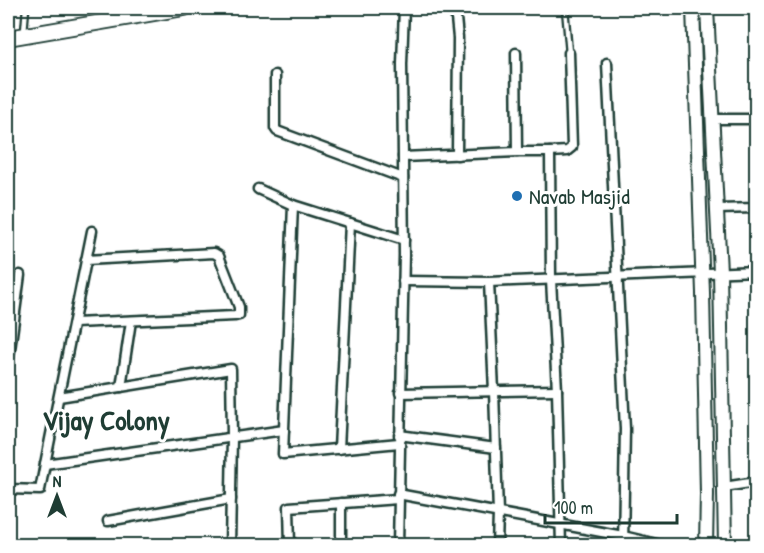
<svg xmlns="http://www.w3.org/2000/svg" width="764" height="553" viewBox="0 0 764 553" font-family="'Patrick Hand',sans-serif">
<rect width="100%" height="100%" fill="#fff"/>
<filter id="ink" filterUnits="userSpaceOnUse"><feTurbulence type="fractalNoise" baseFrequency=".0167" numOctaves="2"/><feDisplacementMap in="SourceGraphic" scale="12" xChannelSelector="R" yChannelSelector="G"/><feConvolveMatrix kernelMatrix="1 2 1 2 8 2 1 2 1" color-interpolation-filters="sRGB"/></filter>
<g filter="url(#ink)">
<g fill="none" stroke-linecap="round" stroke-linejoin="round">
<!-- service casing -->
<g stroke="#1f3d34" stroke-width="9">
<g id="service">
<polyline points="565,8 569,53"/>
<polyline points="24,32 26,8"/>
</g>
</g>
<!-- minor casing -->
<g stroke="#1f3d34" stroke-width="13">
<g id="minor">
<polyline points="455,8 458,38 457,155"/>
<polyline points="516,53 517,152"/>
<polyline points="607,63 625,429 623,546"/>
<polyline points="275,75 275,128 277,131 403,178"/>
<polyline points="713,119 756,119"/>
<polyline points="550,152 567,151 572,147 569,53"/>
<polyline points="403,157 517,152 550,152 551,280 557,390 561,546"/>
<polyline points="258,189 293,205"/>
<polyline points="717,209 756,208"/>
<polyline points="92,231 45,464 284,430"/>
<polyline points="403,281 489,282 494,391 498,513 497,546"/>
<polyline points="489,282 756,271"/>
<polyline points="74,323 235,316 239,315 239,307 219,256 214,253 86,260"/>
<polyline points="8,365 20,275"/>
<polyline points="121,387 131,321"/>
<polyline points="400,393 557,390"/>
<polyline points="59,397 231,369 232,437 230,546"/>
<polyline points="399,435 496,448"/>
<polyline points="399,443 283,454 293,205 404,240"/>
<polyline points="339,449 350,223"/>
<polyline points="724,487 756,482"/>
<polyline points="8,489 40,490 45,464"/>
<polyline points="398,494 623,536 665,546"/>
<polyline points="341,503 341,546"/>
<polyline points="108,521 231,499"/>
<polyline points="290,546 289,507 398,499"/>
<polyline points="398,546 404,255 402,64 404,8"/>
</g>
</g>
<!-- secondary casing -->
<g stroke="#1f3d34" stroke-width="16">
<g id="secondary">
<polyline points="693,8 703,293 707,494 706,546"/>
<polyline points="707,8 720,272 725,546"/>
</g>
</g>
<!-- primary casing -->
<g stroke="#1f3d34" stroke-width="18">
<polyline id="primary" points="8,38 184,8"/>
</g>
<!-- service -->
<use href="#service" stroke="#fff" stroke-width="4.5"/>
<!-- minor -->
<use href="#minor" stroke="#fff" stroke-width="8"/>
<!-- secondary -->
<use href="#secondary" stroke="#fff" stroke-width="12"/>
<!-- primary -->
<use href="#primary" stroke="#fff" stroke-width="14"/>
</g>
</g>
<!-- markers -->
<circle fill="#1f6fb2" stroke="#fff" stroke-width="2" cx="517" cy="196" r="6"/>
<g text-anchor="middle" stroke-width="6" stroke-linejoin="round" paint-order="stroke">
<!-- poi labels -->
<g font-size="22" fill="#1f3d34" stroke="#fff" text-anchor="start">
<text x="529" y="204">Navab Masjid</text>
</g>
<!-- district labels -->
<g font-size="28" font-weight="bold" fill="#1f3d34" stroke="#fff">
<text x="106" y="430">Vijay Colony</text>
</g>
</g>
<!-- margin -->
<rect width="764" height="553" fill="none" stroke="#fff" stroke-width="30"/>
<rect x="15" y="15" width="734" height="523" fill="none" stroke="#1f3d34" stroke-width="2" filter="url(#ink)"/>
<!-- north arrow -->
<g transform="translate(57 496)" stroke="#ffffff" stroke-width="4.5" paint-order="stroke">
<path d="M0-4.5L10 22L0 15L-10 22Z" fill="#1f3d34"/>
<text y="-9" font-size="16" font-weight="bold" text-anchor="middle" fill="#1f3d34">N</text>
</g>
<!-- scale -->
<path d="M545 514v9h132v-9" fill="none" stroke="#1f3d34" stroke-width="3"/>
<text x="554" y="514" font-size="18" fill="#1f3d34" stroke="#ffffff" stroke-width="4.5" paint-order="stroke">100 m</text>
</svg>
